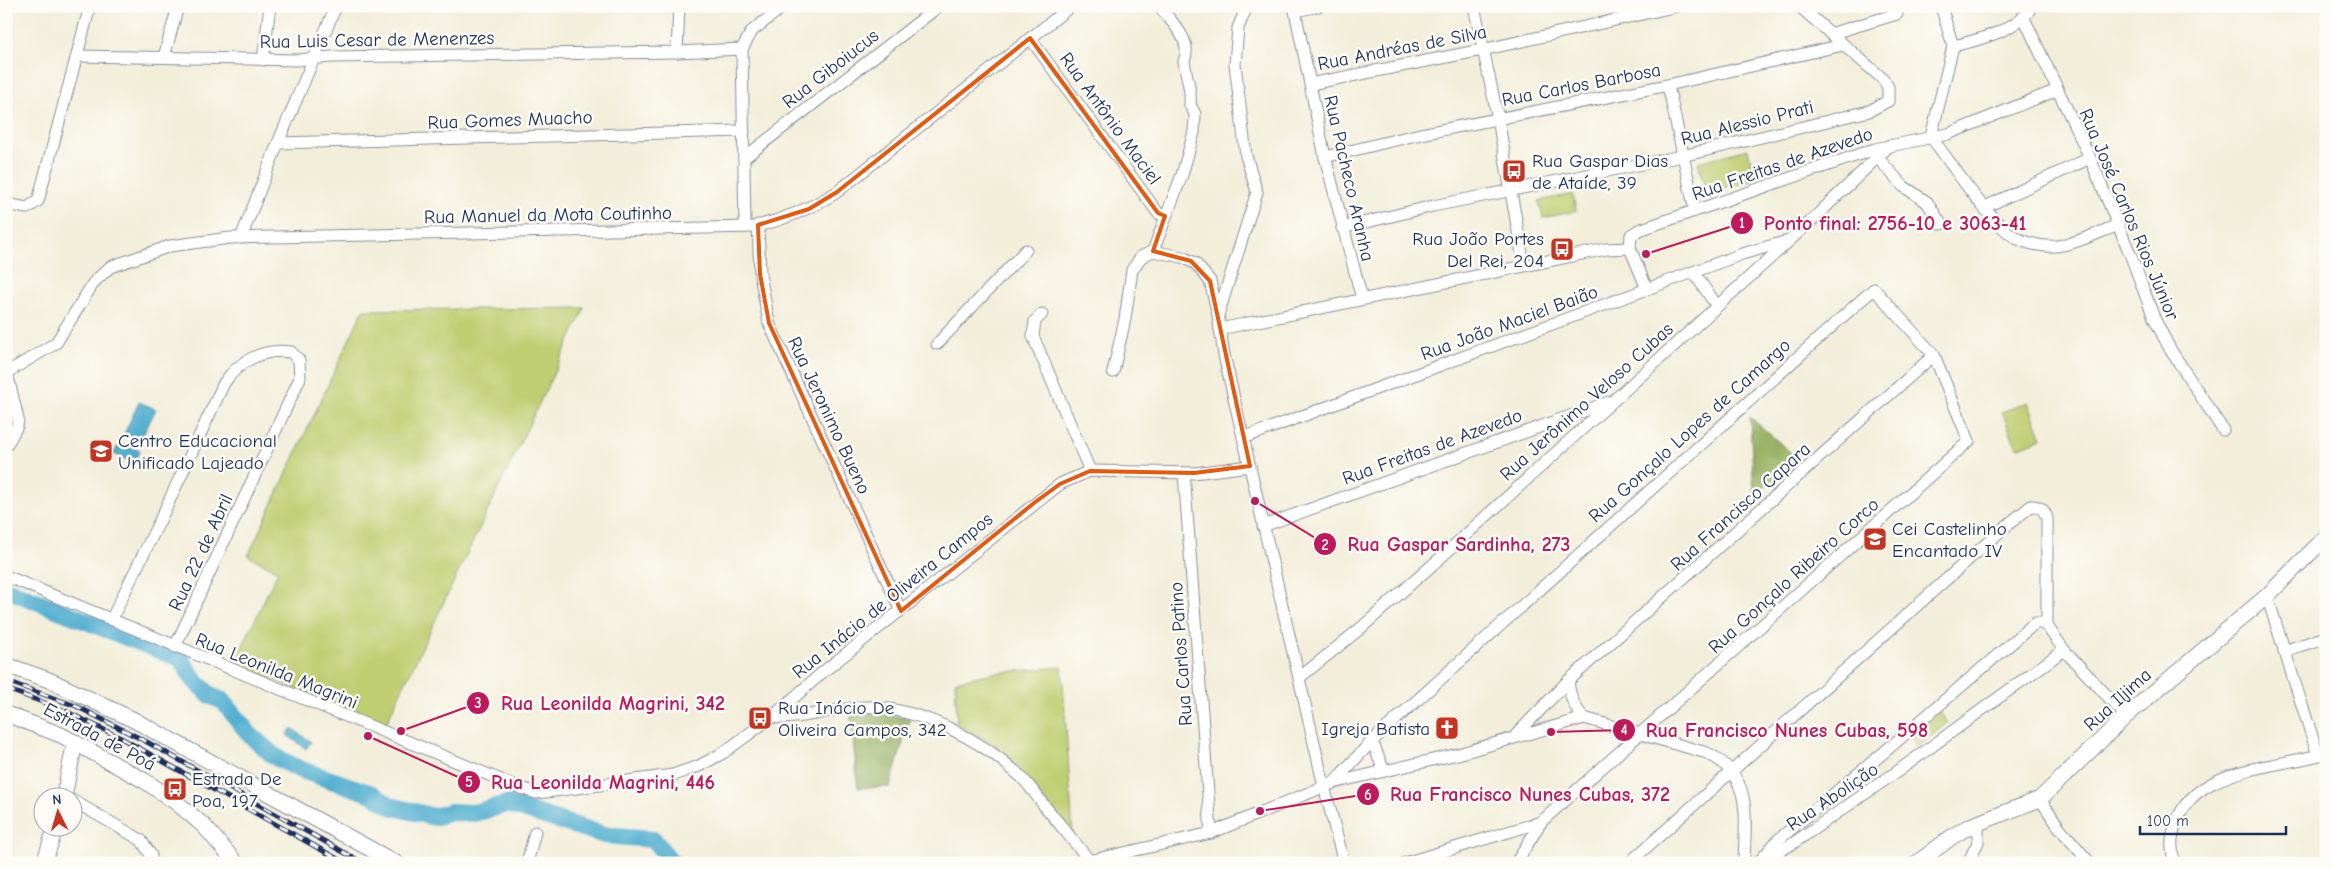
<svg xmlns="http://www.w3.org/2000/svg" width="2332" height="869" viewBox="0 0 2332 869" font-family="'Comic Neue',sans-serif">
<rect width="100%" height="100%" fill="#fdfcf7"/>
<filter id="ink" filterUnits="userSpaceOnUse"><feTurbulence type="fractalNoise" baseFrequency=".02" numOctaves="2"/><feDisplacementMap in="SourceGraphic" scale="10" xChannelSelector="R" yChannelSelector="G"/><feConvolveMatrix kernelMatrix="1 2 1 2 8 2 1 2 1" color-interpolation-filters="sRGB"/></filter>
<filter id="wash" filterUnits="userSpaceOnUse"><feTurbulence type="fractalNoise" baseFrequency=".0096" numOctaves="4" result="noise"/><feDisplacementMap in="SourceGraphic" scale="20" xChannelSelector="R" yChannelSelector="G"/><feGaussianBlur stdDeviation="1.12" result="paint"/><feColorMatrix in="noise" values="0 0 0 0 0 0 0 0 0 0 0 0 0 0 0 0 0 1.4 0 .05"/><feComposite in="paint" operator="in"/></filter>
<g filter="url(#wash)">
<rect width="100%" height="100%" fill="#f3eed9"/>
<!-- green -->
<g fill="#bfce71" stroke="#6d7e68">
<polygon points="1748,149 1755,180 1706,192 1698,162"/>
<polygon points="1573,194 1576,211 1543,218 1539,201"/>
<polygon points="585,308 385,725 234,664 278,571 248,556 363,310"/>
<polygon points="2028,402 2042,438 2017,448 2002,412"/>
<polygon points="1062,667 1073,834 1013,764 989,742 957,725 955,681 993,673"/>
<polygon points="1938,711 1948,722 1918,747 1909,735"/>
</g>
<!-- forest -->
<g fill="#97b163" stroke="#597060">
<polygon points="1750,417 1798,459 1754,496"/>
<polygon points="850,711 910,718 890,787 858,788"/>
</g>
<!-- water -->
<g fill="#51afd0" stroke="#366f97">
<polygon points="139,402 156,409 140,441 124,434"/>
<path d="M117 447C125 450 131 446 140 450L134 463 114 454Z"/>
<polygon points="292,728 311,742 306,749 287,735"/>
</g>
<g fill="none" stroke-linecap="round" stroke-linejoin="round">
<!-- river -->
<polyline stroke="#51afd0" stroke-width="18" points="6,589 181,659 193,679 211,696 223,701 250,735 274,756 299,769 372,794 391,806 434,817 451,812 474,813 507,804 604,835 653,839 672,863"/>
</g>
</g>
<g filter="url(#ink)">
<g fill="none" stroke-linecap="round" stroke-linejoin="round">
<!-- street casing -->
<g stroke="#878e9c" stroke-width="13">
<g id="street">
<polyline points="1247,6 1238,28 1235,64 1246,156 1257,192 1218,315 1224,355 1324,786 1344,863"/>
<polyline points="1294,6 1325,157 1362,299"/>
<polyline points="1474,6 1498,119 1524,265"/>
<polyline points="1295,11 1319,6"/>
<polyline points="2024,18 2090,158 2131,256 2154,318 2170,349 2223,430"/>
<polyline points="1830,34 1897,14"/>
<polyline points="1030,38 1158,213 1165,216"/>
<path d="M1953 46C1979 40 2018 30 2032 6"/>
<polyline points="742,49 745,227"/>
<polyline points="677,52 679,6"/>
<polyline points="77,56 297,60 331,57 677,52 742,49 752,31 784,6"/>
<polyline points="164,57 178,6"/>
<polyline points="263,60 270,6"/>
<polyline points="1310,84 1482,50 1678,6"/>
<polyline points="1668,85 1695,211"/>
<path d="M1931 137C1953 165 1989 223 2018 239 2031 245 2050 248 2063 245 2082 241 2100 232 2118 225"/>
<polyline points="1931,137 1953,46 1941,6"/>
<polyline points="278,143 744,131"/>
<polyline points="1325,157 1416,135 1668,85 1843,45"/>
<polyline points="744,158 939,6"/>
<polyline points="1878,158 1903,186 1927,202 1941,224"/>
<polyline points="6,204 27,208 38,201 90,6"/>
<polyline points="1985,207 2090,158"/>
<polyline points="758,225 760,274 769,323 901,611"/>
<polyline points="1342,228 1433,206 1682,156 1869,111 1888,101 1888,87 1883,79 1799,6"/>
<polyline points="241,238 278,143 336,6"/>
<path d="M1153 251 1182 175 1194 132 1195 114 1190 105C1192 89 1186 77 1184 61 1184 59 1186 57 1186 54 1189 37 1168 18 1159 6"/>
<polyline points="1694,273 1717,306"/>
<polyline points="1647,289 1630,248 1631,235 1639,230 1875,149 1948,134 2057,90"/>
<polyline points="1042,314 1035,321 1033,336 1090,471"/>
<polyline points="1220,329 1606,249 1630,248"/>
<polyline points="937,344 1026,250"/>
<polyline points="1113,372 1125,319 1132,270 1141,257 1153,251 1182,257 1195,263 1210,281 1218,315"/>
<path d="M6 373 56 343 94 282 110 267 170 246 230 238 753 227C784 220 810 209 837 192L1071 6"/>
<polyline points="1243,438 1742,254 1784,242"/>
<polyline points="6,446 17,426 18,419 7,373"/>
<polyline points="1184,473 1211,833"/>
<polyline points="1263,526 1609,402"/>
<polyline points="6,576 518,787 536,793 554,791 673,775 699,766 723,753 772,717 823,672 1060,484 1090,471 1194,473 1250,466"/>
<polyline points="2267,596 2318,755"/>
<path d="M112 618 163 514 224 383C239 361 263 348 291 352L299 360 300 378 175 647"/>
<polyline points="2284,651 2326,637"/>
<polyline points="1299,678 1361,628 1438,560 1811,221 1890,145"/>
<path d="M1568 681C1570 696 1573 706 1584 718"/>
<path d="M772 717C803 721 839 705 873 707 925 711 982 740 1019 775 1028 783 1036 795 1043 804 1059 823 1074 842 1089 860"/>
<polyline points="1516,735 1568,681 1934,355"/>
<polyline points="1372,741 1384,771"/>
<polyline points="1333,783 1372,741 1859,302 1874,289 1934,355 1969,441 1541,822 1405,863"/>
<polyline points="2040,799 2059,827 2090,863"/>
<polyline points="72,800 141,840 151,855 150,863"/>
<polyline points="1767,858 1792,844 1898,771 2064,650"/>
<polyline points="527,863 535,832"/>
<path d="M1080 863 1211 833 1333 783 1458 754 1584 718 1707 753C1754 776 1745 818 1744 863"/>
<polyline points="1516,863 1541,822"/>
<path d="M1629 863 2005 527 2031 506C2040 506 2044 509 2047 518V626"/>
<polyline points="1758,863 1778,840 1882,754 2035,623 2041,623 2047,626 2064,650 2126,716"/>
<polyline points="1968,863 1978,842 1978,823"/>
<path d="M2174 863C2173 855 2171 847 2172 840 2181 765 2272 770 2326 753"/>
</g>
</g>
<!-- secondary casing -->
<g stroke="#878e9c" stroke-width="17">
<g id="secondary">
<polyline points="6,665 49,680 134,720 396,863"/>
<polyline points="6,714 61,735 145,781 177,803 204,826 236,863"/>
<polyline points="64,796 75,742"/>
<polyline points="44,863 56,826"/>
<polyline points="1917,863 1953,836 1968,827 2040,799 2126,716 2267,596 2326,537"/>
</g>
</g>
<!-- street -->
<use href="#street" stroke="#fff" stroke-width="11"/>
<!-- secondary -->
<use href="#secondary" stroke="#fff" stroke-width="15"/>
<!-- rail casing -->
<g stroke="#1b2f5e" stroke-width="5">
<g id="rail">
<polyline points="6,681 76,706 147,742 363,863"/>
<polyline points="6,689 59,708 121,738 345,863"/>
</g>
</g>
<!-- rail -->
<use href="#rail" stroke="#fdfcf7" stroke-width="3" stroke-dasharray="9" stroke-linecap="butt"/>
</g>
</g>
<!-- marked area -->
<path fill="none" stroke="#e8590c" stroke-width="4" stroke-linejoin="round" d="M1030 38 1158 213 1165 216 1153 251 1191 261 1210 281 1250 466 1194 473 1090 471 1060 484 1034 503 901 611 769 323 760 274 758 225 809 209 837 192Z"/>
<!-- icons -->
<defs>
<g id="bus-square" transform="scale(1.25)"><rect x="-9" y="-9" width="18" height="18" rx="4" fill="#c8321e" stroke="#fdfcf7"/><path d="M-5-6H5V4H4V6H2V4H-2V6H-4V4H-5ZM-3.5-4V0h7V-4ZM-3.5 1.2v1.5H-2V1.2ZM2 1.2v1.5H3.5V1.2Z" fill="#fff"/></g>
<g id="school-square" transform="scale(1.25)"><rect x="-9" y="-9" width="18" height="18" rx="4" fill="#c8321e" stroke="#fdfcf7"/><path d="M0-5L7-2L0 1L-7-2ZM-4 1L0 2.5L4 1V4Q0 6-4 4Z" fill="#fff"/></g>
<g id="church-square" transform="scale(1.25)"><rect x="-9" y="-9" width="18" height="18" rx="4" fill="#c8321e" stroke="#fdfcf7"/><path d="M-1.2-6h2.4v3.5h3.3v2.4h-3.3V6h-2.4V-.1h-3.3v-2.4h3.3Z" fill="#fff"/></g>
</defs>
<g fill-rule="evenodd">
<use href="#bus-square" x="1514" y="171"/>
<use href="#bus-square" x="1562" y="249"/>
<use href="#school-square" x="101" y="451"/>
<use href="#school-square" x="1875" y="539"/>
<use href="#bus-square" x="760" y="718"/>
<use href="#church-square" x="1447" y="728"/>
<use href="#bus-square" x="175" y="789"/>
</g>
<g text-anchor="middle" stroke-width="5" stroke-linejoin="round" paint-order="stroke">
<!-- street labels -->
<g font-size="19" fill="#1b2f5e" stroke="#fdfcf7">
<text transform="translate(377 39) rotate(-1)" y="7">Rua Luis Cesar de Menenzes</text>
<text transform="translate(1402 47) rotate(-11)" y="7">Rua Andréas de Silva</text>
<text transform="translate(830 68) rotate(-38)" y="7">Rua Giboiucus</text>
<text transform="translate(1581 84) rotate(-11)" y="7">Rua Carlos Barbosa</text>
<text transform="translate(1111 118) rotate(54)" y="7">Rua Antônio Maciel</text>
<text transform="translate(510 119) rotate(-2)" y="7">Rua Gomes Muacho</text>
<text transform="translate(1747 122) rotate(-14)" y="7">Rua Alessio Prati</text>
<text transform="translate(1782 163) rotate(-19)" y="7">Rua Freitas de Azevedo</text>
<text transform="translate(1350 178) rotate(77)" y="7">Rua Pacheco Aranha</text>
<text transform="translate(548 214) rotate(-1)" y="7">Rua Manuel da Mota Coutinho</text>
<text transform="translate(2130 214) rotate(67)" y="7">Rua José Carlos Rios Júnior</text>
<text transform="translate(1509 322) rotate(-20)" y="7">Rua João Maciel Baião</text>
<text transform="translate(1586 401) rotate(-42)" y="7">Rua Jerônimo Veloso Cubas</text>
<text transform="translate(830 415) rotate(65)" y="7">Rua Jeronimo Bueno</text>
<text transform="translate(1689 430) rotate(-42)" y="7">Rua Gonçalo Lopes de Camargo</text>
<text transform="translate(1432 446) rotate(-20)" y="7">Rua Freitas de Azevedo</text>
<text transform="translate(1740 506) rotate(-42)" y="7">Rua Francisco Capara</text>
<text transform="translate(200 552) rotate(-65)" y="7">Rua 22 de Abril</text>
<text transform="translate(1793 575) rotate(-42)" y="7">Rua Gonçalo Ribeiro Corco</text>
<text transform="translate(892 595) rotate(-39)" y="7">Rua Inácio de Oliveira Campos</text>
<text transform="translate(1180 654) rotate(-94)" y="7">Rua Carlos Patino</text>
<text transform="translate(277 670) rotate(22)" y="7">Rua Leonilda Magrini</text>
<text transform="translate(2117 699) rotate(-42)" y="7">Rua Iljima</text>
<text transform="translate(100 736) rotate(28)" y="7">Estrada de Poá</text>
<text transform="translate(1832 796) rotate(-34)" y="7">Rua Abolição</text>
</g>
<!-- poi labels -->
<g font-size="19" fill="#1b2f5e" stroke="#fdfcf7" text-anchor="start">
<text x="1532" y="167">Rua Gaspar Dias<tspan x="1532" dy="22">de Ataíde, 39</tspan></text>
<text x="1544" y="245" text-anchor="end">Rua João Portes<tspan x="1544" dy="22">Del Rei, 204</tspan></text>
<text x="118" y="447">Centro Educacional<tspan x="118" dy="22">Unificado Lajeado</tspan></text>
<text x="1892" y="535">Cei Castelinho<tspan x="1892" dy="22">Encantado IV</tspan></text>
<text x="778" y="714">Rua Inácio De<tspan x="778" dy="22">Oliveira Campos, 342</tspan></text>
<text x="1430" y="735" text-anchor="end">Igreja Batista</text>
<text x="192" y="785">Estrada De<tspan x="192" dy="22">Poa, 197</tspan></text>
</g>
</g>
<!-- callouts -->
<path fill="none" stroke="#c2185b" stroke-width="2" d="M1646 254L1742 223M1255 501L1325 544M401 731L478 703M1551 732L1624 730M368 736L469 782M1260 811L1368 794"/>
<g fill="#c2185b" stroke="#fdfcf7" stroke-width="2">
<circle cx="1646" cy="254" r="5"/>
<circle cx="1255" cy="501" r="5"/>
<circle cx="401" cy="731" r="5"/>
<circle cx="1551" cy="732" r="5"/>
<circle cx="368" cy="736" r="5"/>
<circle cx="1260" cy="811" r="5"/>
<circle cx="1742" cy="223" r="12"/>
<circle cx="1325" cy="544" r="12"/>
<circle cx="478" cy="703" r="12"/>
<circle cx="1624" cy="730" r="12"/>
<circle cx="469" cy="782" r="12"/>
<circle cx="1368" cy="794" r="12"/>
</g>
<g font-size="15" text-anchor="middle" font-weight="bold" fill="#fff">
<text x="1742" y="228">1</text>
<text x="1325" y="550">2</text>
<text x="478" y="708">3</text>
<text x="1624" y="735">4</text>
<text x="469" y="787">5</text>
<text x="1368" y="800">6</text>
</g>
<g font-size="20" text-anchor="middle" font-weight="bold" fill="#c2185b" stroke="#fdfcf7" stroke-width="5" stroke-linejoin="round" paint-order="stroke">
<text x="1895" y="230">Ponto final: 2756-10 e 3063-41</text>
<text x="1459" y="551">Rua Gaspar Sardinha, 273</text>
<text x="613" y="710">Rua Leonilda Magrini, 342</text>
<text x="1787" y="737">Rua Francisco Nunes Cubas, 598</text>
<text x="603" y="789">Rua Leonilda Magrini, 446</text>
<text x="1530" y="801">Rua Francisco Nunes Cubas, 372</text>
</g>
<!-- margin -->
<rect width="2332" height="869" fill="none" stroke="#fdfcf7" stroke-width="25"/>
<!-- north arrow -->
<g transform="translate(58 812) rotate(355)"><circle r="24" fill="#fdfcf7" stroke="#a3aaba"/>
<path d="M0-4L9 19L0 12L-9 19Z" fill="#c8321e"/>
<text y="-8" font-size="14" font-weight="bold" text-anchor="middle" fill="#1b2f5e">N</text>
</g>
<!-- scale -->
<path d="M2140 826v8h146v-8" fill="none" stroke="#1b2f5e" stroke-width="2.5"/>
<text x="2147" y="826" font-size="15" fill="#1b2f5e" stroke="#fdfcf7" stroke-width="4" paint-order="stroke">100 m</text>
</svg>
